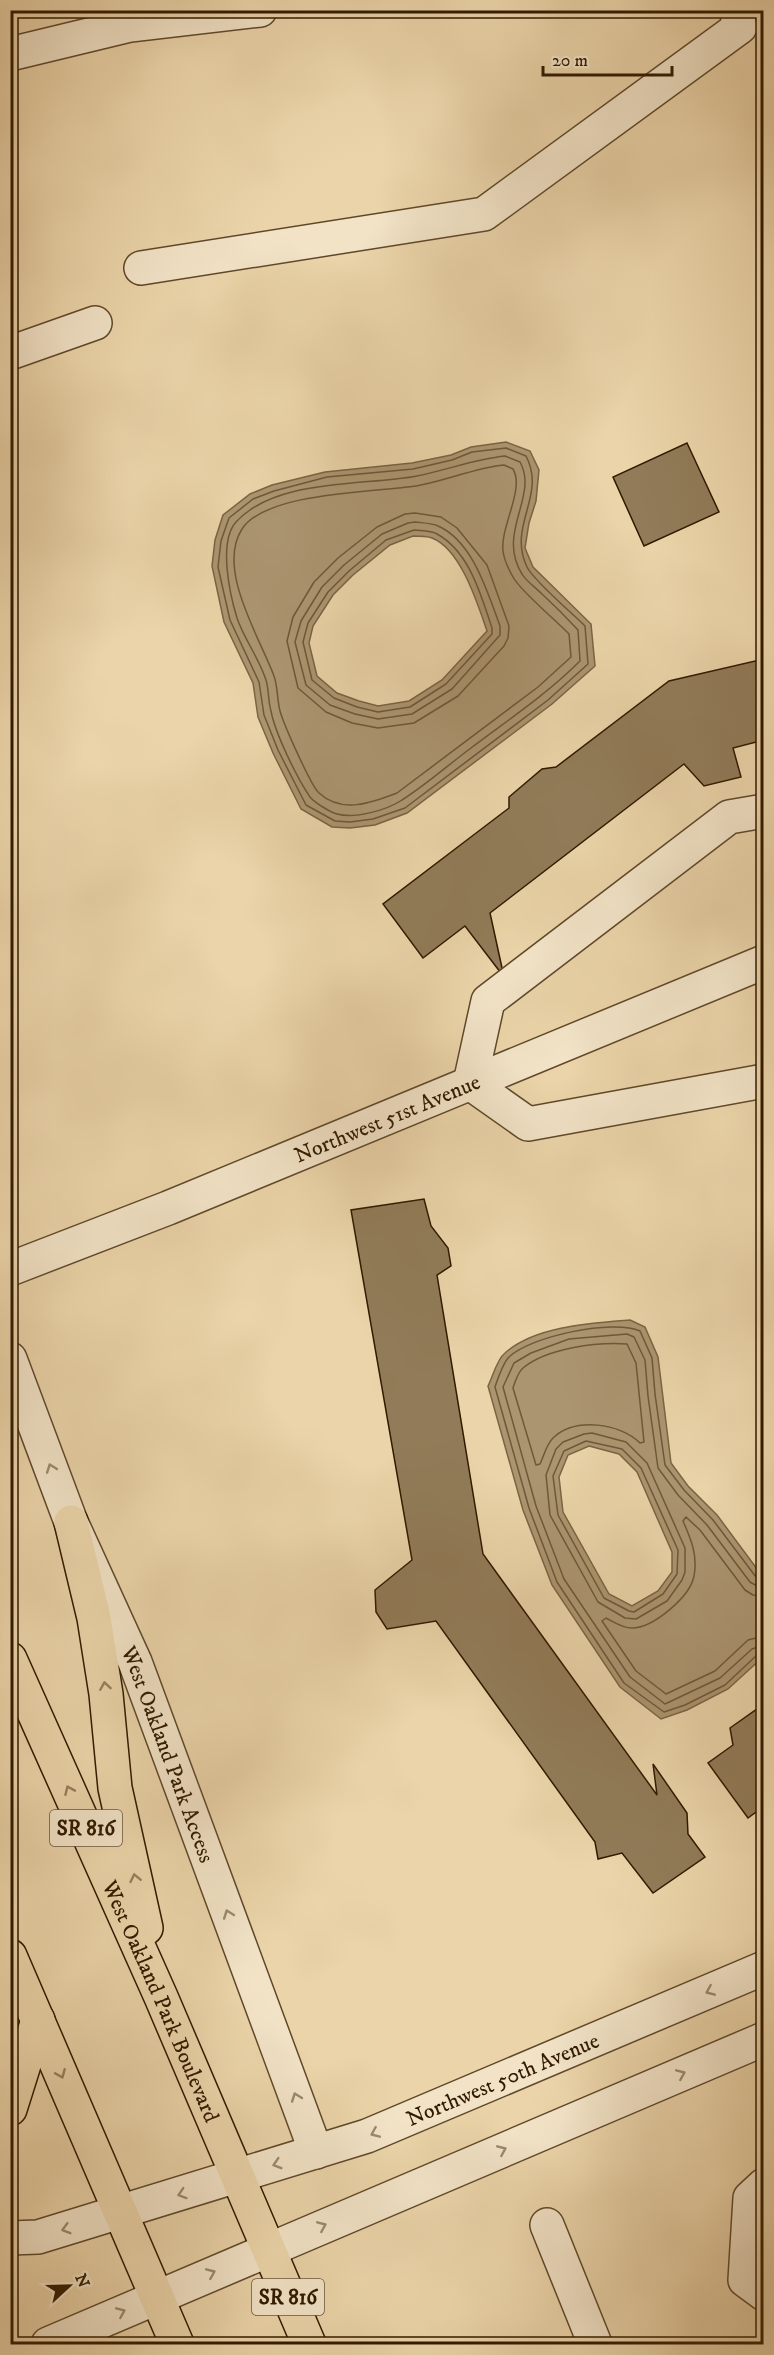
<svg xmlns="http://www.w3.org/2000/svg" width="774" height="2355" viewBox="0 0 774 2355" font-family="'IM FELL DW Pica',serif">
<rect width="100%" height="100%" fill="#ebd4a9"/>
<filter id="stains"><feTurbulence type="fractalNoise" baseFrequency=".00333" numOctaves="4"/><feColorMatrix values="0 0 0 0 .2 0 0 0 0 .09 0 0 0 0 .02 0 0 0 .5 -.17"/></filter>
<radialGradient id="worn" r=".72"><stop offset=".6" stop-color="#630" stop-opacity="0"/><stop offset="1" stop-color="#630" stop-opacity=".3"/></radialGradient>
<!-- water -->
<g fill="#ab9570" stroke="#7a6443" stroke-width="1.5" fill-rule="evenodd">
<path d="M506 442 530 451 539 470 536 501 529 523 525 548 533 567 591 624 595 666 552 704 407 813 375 825 350 828 332 827 301 809 273 753 258 717 253 683 224 622 212 566 215 540 223 515 250 494 272 485 325 472 412 463 451 455 471 447ZM413 536C419 536 427 536 432 538 461 549 478 605 487 631L442 680 409 701 378 706 359 701 337 693 317 676 309 643 313 626 333 595 353 575 390 545Z"/>
<path d="M630 1320 645 1327 658 1357 671 1463 688 1486 717 1515 763 1577V1657L728 1689 687 1710 661 1719 620 1687 552 1585 523 1510 488 1386C493 1376 497 1359 505 1353 535 1326 592 1323 630 1320ZM589 1446 619 1454 637 1472 672 1552V1572L658 1591 632 1606 609 1594 563 1512 559 1477 568 1455Z"/>
</g>
<g fill="none" stroke-linecap="round" stroke-linejoin="round">
<!-- shore -->
<g stroke="#6e5838" stroke-width="1.5">
<path d="M506 448 526 456C547 496 507 525 527 567 533 580 573 614 585 626L588 664 548 700 405 808 373 819 350 822 335 821 306 805 278 750 264 715 259 682 230 620 218 567 221 541 229 518 253 499 274 491 327 477 413 469 452 460 472 452Z"/>
<path d="M505 456 520 462C539 496 496 533 522 574 526 581 535 587 542 594 554 605 566 617 578 630L580 661C547 694 508 720 471 748 448 765 426 785 402 800 387 810 355 819 337 814 330 812 315 803 310 797 297 778 275 733 271 711 268 701 269 690 266 680 259 658 244 639 237 618 230 595 218 542 236 522 276 478 365 486 417 476 447 470 475 459 505 456Z"/>
<path d="M504 465 513 469C525 489 500 527 503 551 504 559 509 570 513 577 521 592 556 620 569 634L571 657 538 687 397 793C371 803 342 814 319 793 311 786 284 725 280 711 277 700 278 687 274 676 260 638 216 569 242 529 266 492 376 492 416 486 446 481 474 468 504 465Z"/>
<polygon points="415,513 441,517 457,528 487,565 509,626 508,638 504,646 458,696 414,723 378,728 352,723 326,712 298,688 287,641 293,617 314,582 338,558 377,527 405,514"/>
<path d="M415 522C423 523 432 523 438 526 473 541 488 594 500 626V635L452 689 412 714 378 719 355 714 330 705 306 685 295 642 301 621 322 587 344 565 382 534 408 523Z"/>
<path d="M414 530C421 531 430 530 437 534 470 552 481 596 492 628V634L446 684 410 707 378 712 357 707 334 698 312 680 303 642 308 623 328 592 349 571 386 540Z"/>
<path d="M627 1344 636 1363 644 1442 640 1443C620 1423 575 1417 553 1438 546 1445 544 1456 540 1464L536 1465 513 1388C515 1382 518 1372 523 1368 547 1348 597 1342 627 1344Z"/>
<polygon points="592,1433 626,1442 647,1463 685,1548 685,1572 682,1580 667,1601 636,1619 625,1618 598,1602 550,1515 546,1475 556,1449 563,1442 584,1434"/>
<polygon points="586,1441 622,1449 641,1468 678,1550 677,1574 663,1594 634,1612 629,1611 604,1598 558,1515 553,1476 564,1451"/>
<path d="M764 1580 756 1577 713 1520 684 1490 665 1465 655 1394 652 1358 640 1331C613 1319 531 1336 509 1357 503 1363 498 1378 495 1387L529 1508 557 1582 624 1683 664 1712 685 1705 725 1685 757 1655 764 1653"/>
<polyline points="764,1587 757,1586 750,1582 707,1525 678,1495 658,1468 648,1396 645,1360 634,1337 627,1334 569,1339 531,1353 514,1363 503,1387 536,1506 564,1579 630,1677 665,1704 720,1678 752,1649 764,1645"/>
<path d="M764 1596 753 1595 745 1590 700 1530 686 1517 683 1521C691 1539 698 1556 694 1576 690 1597 653 1628 632 1628 622 1628 614 1622 606 1618L602 1621 636 1671 666 1694 715 1671 748 1640 764 1636"/>
</g>
</g>
<!-- building -->
<g fill="#917b58" stroke="#301a00" stroke-width="1.5">
<polygon points="687,443 719,512 644,546 613,477"/>
<polygon points="764,659 764,740 733,748 741,777 704,786 684,764 490,913 504,977 465,926 423,958 383,904 509,808 509,797 542,769 556,767 669,681"/>
<polygon points="424,1199 431,1226 448,1248 451,1266 437,1275 483,1554 657,1795 653,1764 687,1813 688,1834 705,1857 653,1893 622,1853 598,1859 595,1842 436,1621 387,1629 376,1612 375,1590 412,1560 351,1210"/>
<polygon points="764,1704 764,1806 748,1818 708,1763 733,1745 730,1728"/>
</g>
<g fill="none" stroke-linecap="round" stroke-linejoin="round">
<!-- minor casing -->
<g stroke="#5f482a" stroke-width="36">
<g id="minor">
<polyline points="10,54 130,25 260,10"/>
<polyline points="141,268 484,214 740,27 736,10"/>
<polyline points="10,353 95,323"/>
<polyline points="764,811 729,817 488,1001 470,1083 528,1124 764,1081"/>
<path id="s1" d="M10 1269 168 1208 764 962"/>
<path id="s2" d="M10 1359 71 1522 135 1662 316 2152"/>
<polyline points="764,2185 750,2198 745,2280 764,2294"/>
<polyline points="547,2225 595,2344"/>
<path id="s3" d="M10 2238 38 2237 367 2136 764 1968"/>
<polyline points="48,2344 764,2039"/>
</g>
</g>
<!-- major casing -->
<g stroke="#301a00" stroke-width="36">
<g id="major">
<polyline points="71,1522 94,1618 106,1694 115,1788 146,1928"/>
<path id="s4" d="M10 1659 161 1997 309 2344"/>
<polyline points="10,1956 177,2344"/>
<polyline points="10,2109 38,2020"/>
</g>
</g>
<!-- minor -->
<use href="#minor" stroke="#f2e3c7" stroke-width="33"/>
<!-- major -->
<use href="#major" stroke="#ebd4a9" stroke-width="33"/>
</g>
<!-- one-way arrows -->
<defs><path id="oneway-chevron" d="M-2-3.5L2.5 0L-2 3.5" fill="none" stroke-width="1.6" stroke-linecap="round" stroke-linejoin="round" transform="scale(1.5)"/></defs>
<g stroke="#9b896d">
<use href="#oneway-chevron" transform="translate(51 1468) rotate(-110)"/>
<use href="#oneway-chevron" transform="translate(228 1914) rotate(-110)"/>
<use href="#oneway-chevron" transform="translate(710 1991) rotate(157)"/>
<use href="#oneway-chevron" transform="translate(681 2074) rotate(-23)"/>
<use href="#oneway-chevron" transform="translate(296 2097) rotate(-110)"/>
<use href="#oneway-chevron" transform="translate(375 2133) rotate(157)"/>
<use href="#oneway-chevron" transform="translate(502 2150) rotate(-23)"/>
<use href="#oneway-chevron" transform="translate(277 2164) rotate(163)"/>
<use href="#oneway-chevron" transform="translate(182 2194) rotate(162)"/>
<use href="#oneway-chevron" transform="translate(322 2226) rotate(-23)"/>
<use href="#oneway-chevron" transform="translate(66 2229) rotate(164)"/>
<use href="#oneway-chevron" transform="translate(211 2273) rotate(-23)"/>
<use href="#oneway-chevron" transform="translate(121 2312) rotate(-23)"/>
</g>
<g stroke="#97805d">
<use href="#oneway-chevron" transform="translate(105 1686) rotate(-99)"/>
<use href="#oneway-chevron" transform="translate(69 1790) rotate(-114)"/>
<use href="#oneway-chevron" transform="translate(135 1878) rotate(-102)"/>
<use href="#oneway-chevron" transform="translate(61 2074) rotate(67)"/>
</g>
<g text-anchor="middle" stroke-width="4.5" stroke-linejoin="round" paint-order="stroke">
<!-- shield labels -->
<g fill="#f2e3c7" stroke="#6a563c" stroke-width="1.5">
<rect x="50" y="1810" width="72" height="36" rx="4.5"/>
<rect x="252" y="2279" width="72" height="36" rx="4.5"/>
</g>
<g font-size="21" font-weight="bold" fill="#301a00">
<text x="86" y="1835">SR 816</text>
<text x="288" y="2304">SR 816</text>
</g>
<!-- street labels -->
<g font-size="22" fill="#301a00" stroke="#f2e3c7">
<text dy="8" stroke="none"><textPath href="#s1" startOffset="406">Northwest 51st Avenue</textPath></text>
<text dy="8" stroke="none"><textPath href="#s2" startOffset="426">West Oakland Park Access</textPath></text>
<text dy="8" stroke="none"><textPath href="#s4" startOffset="374">West Oakland Park Boulevard</textPath></text>
<text dy="8" stroke="none"><textPath href="#s3" startOffset="519">Northwest 50th Avenue</textPath></text>
</g>
</g>
<!-- margin -->
<rect width="774" height="2355" fill="none" stroke="#ebd4a9" stroke-width="36"/>
<rect x="12" y="12" width="750" height="2331" fill="none" stroke="#301a00" stroke-width="3"/>
<rect x="18" y="18" width="738" height="2319" fill="none" stroke="#301a00" stroke-width="1.5"/>
<!-- north arrow -->
<g transform="translate(69 2286) rotate(68)" stroke="#f2e3c7" stroke-width="4.5" paint-order="stroke">
<path d="M0-4.5L10 22L0 15L-10 22Z" fill="#301a00"/>
<text y="-9" font-size="16" font-weight="bold" text-anchor="middle" fill="#301a00">N</text>
</g>
<!-- scale -->
<path d="M543 66v9h129v-9" fill="none" stroke="#301a00" stroke-width="3"/>
<text x="552" y="66" font-size="18" fill="#301a00" stroke="#f2e3c7" stroke-width="4.5" paint-order="stroke">20 m</text>
<rect width="100%" height="100%" filter="url(#stains)"/>
<rect width="100%" height="100%" fill="url(#worn)"/>
</svg>
